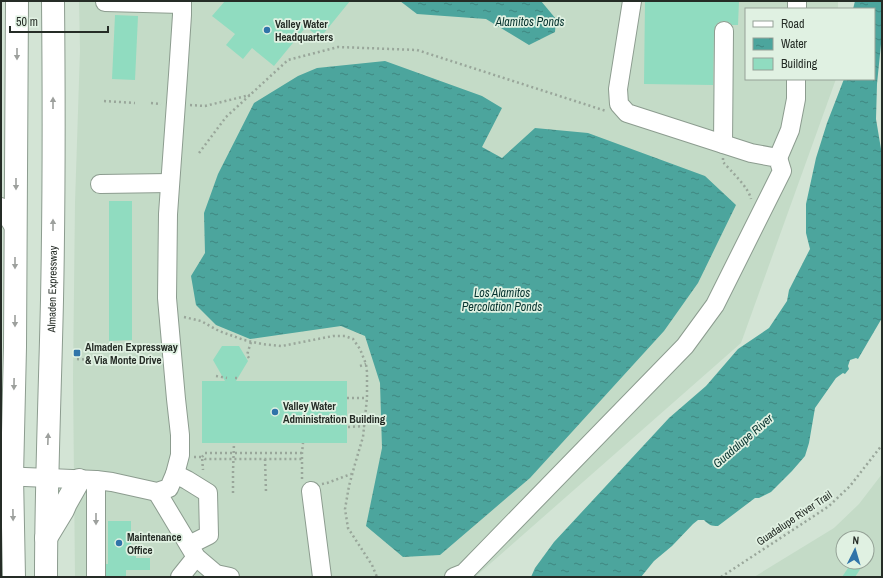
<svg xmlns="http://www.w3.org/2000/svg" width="883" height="578" viewBox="0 0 883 578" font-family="'Archivo Narrow',sans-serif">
<defs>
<pattern id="water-ripples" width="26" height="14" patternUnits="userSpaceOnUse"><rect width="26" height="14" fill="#4ca59d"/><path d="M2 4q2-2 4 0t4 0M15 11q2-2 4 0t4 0" fill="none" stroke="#3f8780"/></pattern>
</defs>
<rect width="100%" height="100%" fill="#d3e4d5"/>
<!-- built -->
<g fill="#c4dbc7" fill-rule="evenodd">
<polygon points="79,1 838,1 838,9 746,9 746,79 836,79 741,343 475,577 75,577 73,378 75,203 80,50"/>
<path d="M882 474V577H754L834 528 859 504ZM843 538H867V562H843Z"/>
</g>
<!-- water -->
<g fill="url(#water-ripples)">
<polygon points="400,1 541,1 556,19 555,32 529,45 486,19 417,14"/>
<path d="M855 1H882V34L877 84 876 119 882 155V318L858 359 856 358 850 360 848 366 849 369 845 374 843 373 836 378 815 408 809 443 805 456 792 471 771 492 759 498H755L718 526C711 526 709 525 704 520H698L693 524 672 546 654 561 641 577H531L535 568 554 542 669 418 706 386 738 349 769 328 787 301 789 290 810 249 806 233V204L816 158 827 123 844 79H874V9H853Z"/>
<polygon points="385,61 482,96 502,108 482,147 502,158 535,128 588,133 705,176 736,205 698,283 664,331 530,478 440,555 403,557 366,526 382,448 380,383 365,336 341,326 250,339 216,325 196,305 191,276 205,253 204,213 218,174 254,103 298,76 317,68"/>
</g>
<!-- building -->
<g fill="#90dcc0">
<polygon points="225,1 350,1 320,38 306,27 274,66 252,48 243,59 226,45 235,34 212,16"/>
<polygon points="645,1 739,1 738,25 732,25 729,22 724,21 719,22 715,26 714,31 713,85 644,84"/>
<polygon points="115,15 138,16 135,80 112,79"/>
<polygon points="109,201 132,201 132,340 109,341"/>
<polygon points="222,346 239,346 248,361 236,381 347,381 347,443 202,443 202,381 225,381 213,360"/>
<polygon points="108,521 131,521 131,556 136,556 136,558 150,558 150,570 126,570 126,577 106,577 106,564 108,564"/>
<polygon points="852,562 865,562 855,577 842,577"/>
</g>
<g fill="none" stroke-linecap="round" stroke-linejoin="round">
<!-- minor casing -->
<g stroke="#8c9c8f" stroke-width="20">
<g id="minor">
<polyline points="105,2 182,4"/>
<polyline points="797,9 797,1"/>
<polyline points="723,144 724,31"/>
<polyline points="778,158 790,130 796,99 796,79"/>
<polyline points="100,184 170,183"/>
<polyline points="1,207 16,230"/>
<polyline points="175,474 187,480 208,493 209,535 189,545"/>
<polyline points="1,476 96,480 112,482 157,492 169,488 175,474 180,455 180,435 176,399 167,298 168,214 178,75 182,15 182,1"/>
<polyline points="96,480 96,577"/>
<polyline points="311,491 322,577"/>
<polyline points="157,492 196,557 216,574 230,577"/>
<polyline points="180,577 196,557"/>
<polyline points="454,577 464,573 685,346 715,305 782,171 778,158 751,153 627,113 619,104 618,89 632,1"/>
</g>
</g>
<!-- major casing -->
<g stroke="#8c9c8f" stroke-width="24">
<g id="major">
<polyline points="46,538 63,510 66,503 79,480"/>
<polyline points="14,577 12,476 15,347 17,1"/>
<path id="s1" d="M46 577C46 484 50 392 52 300 54 200 54 100 53 1"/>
</g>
</g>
<!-- path -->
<g stroke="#99a69a" stroke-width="2.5" stroke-dasharray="2 3" stroke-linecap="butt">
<polyline points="104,101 135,103"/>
<polyline points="151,103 161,104"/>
<polyline points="190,105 205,106 250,95"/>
<polyline points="199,153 226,117 288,60 338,47 417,50 606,111"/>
<path d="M723 158V162C731 171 749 188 751 199"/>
<polyline points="184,317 201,321 219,331 244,340 262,344 282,346 333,336 345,336 353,339 360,349 366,364 367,372 367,398 363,437 355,464 349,486 345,509 348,528 372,565 377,577"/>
<polyline points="249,358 247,355 251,342"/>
<polyline points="77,359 92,360"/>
<polyline points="109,359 133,359"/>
<polyline points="149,359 158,359"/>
<polyline points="360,366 366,364"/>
<polyline points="216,376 227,378"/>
<polyline points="235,378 238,378"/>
<polyline points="347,398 367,398"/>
<polyline points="348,427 365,426"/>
<polyline points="302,453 205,453 202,457 205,459 302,459"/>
<polyline points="194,457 202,457 203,470"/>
<polyline points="265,459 266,492"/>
<polyline points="302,479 302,453 303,443"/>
<polyline points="322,484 327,483 351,474"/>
<polyline points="233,493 233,472 234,443"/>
<polyline points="721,577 811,518 829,506 850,486 882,445"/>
</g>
<!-- minor -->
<use href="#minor" stroke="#fff" stroke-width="18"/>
<!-- major -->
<use href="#major" stroke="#fff" stroke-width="22"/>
</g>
<!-- one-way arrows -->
<defs><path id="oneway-solid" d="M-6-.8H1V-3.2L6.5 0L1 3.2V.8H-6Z"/></defs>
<g fill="#9da09d">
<use href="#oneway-solid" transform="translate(17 54) rotate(90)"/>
<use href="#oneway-solid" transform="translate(53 103) rotate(-90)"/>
<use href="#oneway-solid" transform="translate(16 184) rotate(90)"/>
<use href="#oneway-solid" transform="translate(53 225) rotate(-90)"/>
<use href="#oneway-solid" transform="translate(15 263) rotate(90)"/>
<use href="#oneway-solid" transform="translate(15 321) rotate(90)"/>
<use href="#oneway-solid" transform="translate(14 384) rotate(91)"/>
<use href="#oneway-solid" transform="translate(48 439) rotate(-88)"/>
<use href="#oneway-solid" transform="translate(13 515) rotate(89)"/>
<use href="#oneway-solid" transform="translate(96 519) rotate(90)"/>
</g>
<!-- markers -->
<g fill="#3074a9" stroke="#e0f1e2" stroke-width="1.5">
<circle cx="267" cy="30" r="4"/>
<rect x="73" y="349" width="8" height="8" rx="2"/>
<circle cx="275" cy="412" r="4"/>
<circle cx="119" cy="543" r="4"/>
</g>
<g text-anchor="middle" stroke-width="3.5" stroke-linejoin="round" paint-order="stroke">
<!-- poi labels -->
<g font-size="11" font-weight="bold" fill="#252c26" stroke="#e0f1e2" text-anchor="start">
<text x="275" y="28">Valley Water<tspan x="275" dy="13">Headquarters</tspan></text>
<text x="85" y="351">Almaden Expressway<tspan x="85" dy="13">&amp; Via Monte Drive</tspan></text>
<text x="283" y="410">Valley Water<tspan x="283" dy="13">Administration Building</tspan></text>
<text x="127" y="541">Maintenance<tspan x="127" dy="13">Office</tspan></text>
</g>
<!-- street labels -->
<g font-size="11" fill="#252c26" stroke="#e0f1e2">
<text dy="4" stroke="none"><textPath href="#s1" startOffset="288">Almaden Expressway</textPath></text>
<text transform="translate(794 518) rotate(-34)" y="4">Guadalupe River Trail</text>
</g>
<!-- water labels -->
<g font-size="12" font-style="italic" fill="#06332f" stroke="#e0f1e2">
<text x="530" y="26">Alamitos Ponds</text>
<text x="502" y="297">Los Alamitos<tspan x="502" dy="14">Percolation Ponds</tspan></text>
<text transform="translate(743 441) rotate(-41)" y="4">Guadalupe River</text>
</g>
</g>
<!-- border -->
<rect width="883" height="578" fill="none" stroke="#252c26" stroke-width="4"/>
<!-- legend -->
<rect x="745" y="8" width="130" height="72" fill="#e0f1e2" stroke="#95a297"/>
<rect x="753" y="21" width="20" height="6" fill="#ffffff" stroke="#95a297"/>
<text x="781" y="28" font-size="12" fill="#252c26">Road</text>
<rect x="753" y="38" width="20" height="12" fill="url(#water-ripples)" stroke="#95a297"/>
<text x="781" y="48" font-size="12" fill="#252c26">Water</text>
<rect x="753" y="58" width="20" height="12" fill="#90dcc0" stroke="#95a297"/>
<text x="781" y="68" font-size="12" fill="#252c26">Building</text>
<!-- north arrow -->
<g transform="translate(855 550) rotate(5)"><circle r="19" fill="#e0f1e2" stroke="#95a297"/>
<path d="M0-3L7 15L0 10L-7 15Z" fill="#3074a9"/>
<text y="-6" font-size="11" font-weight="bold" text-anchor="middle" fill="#252c26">N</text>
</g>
<!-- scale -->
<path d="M10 26v6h98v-6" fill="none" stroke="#252c26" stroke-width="2"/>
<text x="16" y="26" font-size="12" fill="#252c26" stroke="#e0f1e2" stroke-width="3" paint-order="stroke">50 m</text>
</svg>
